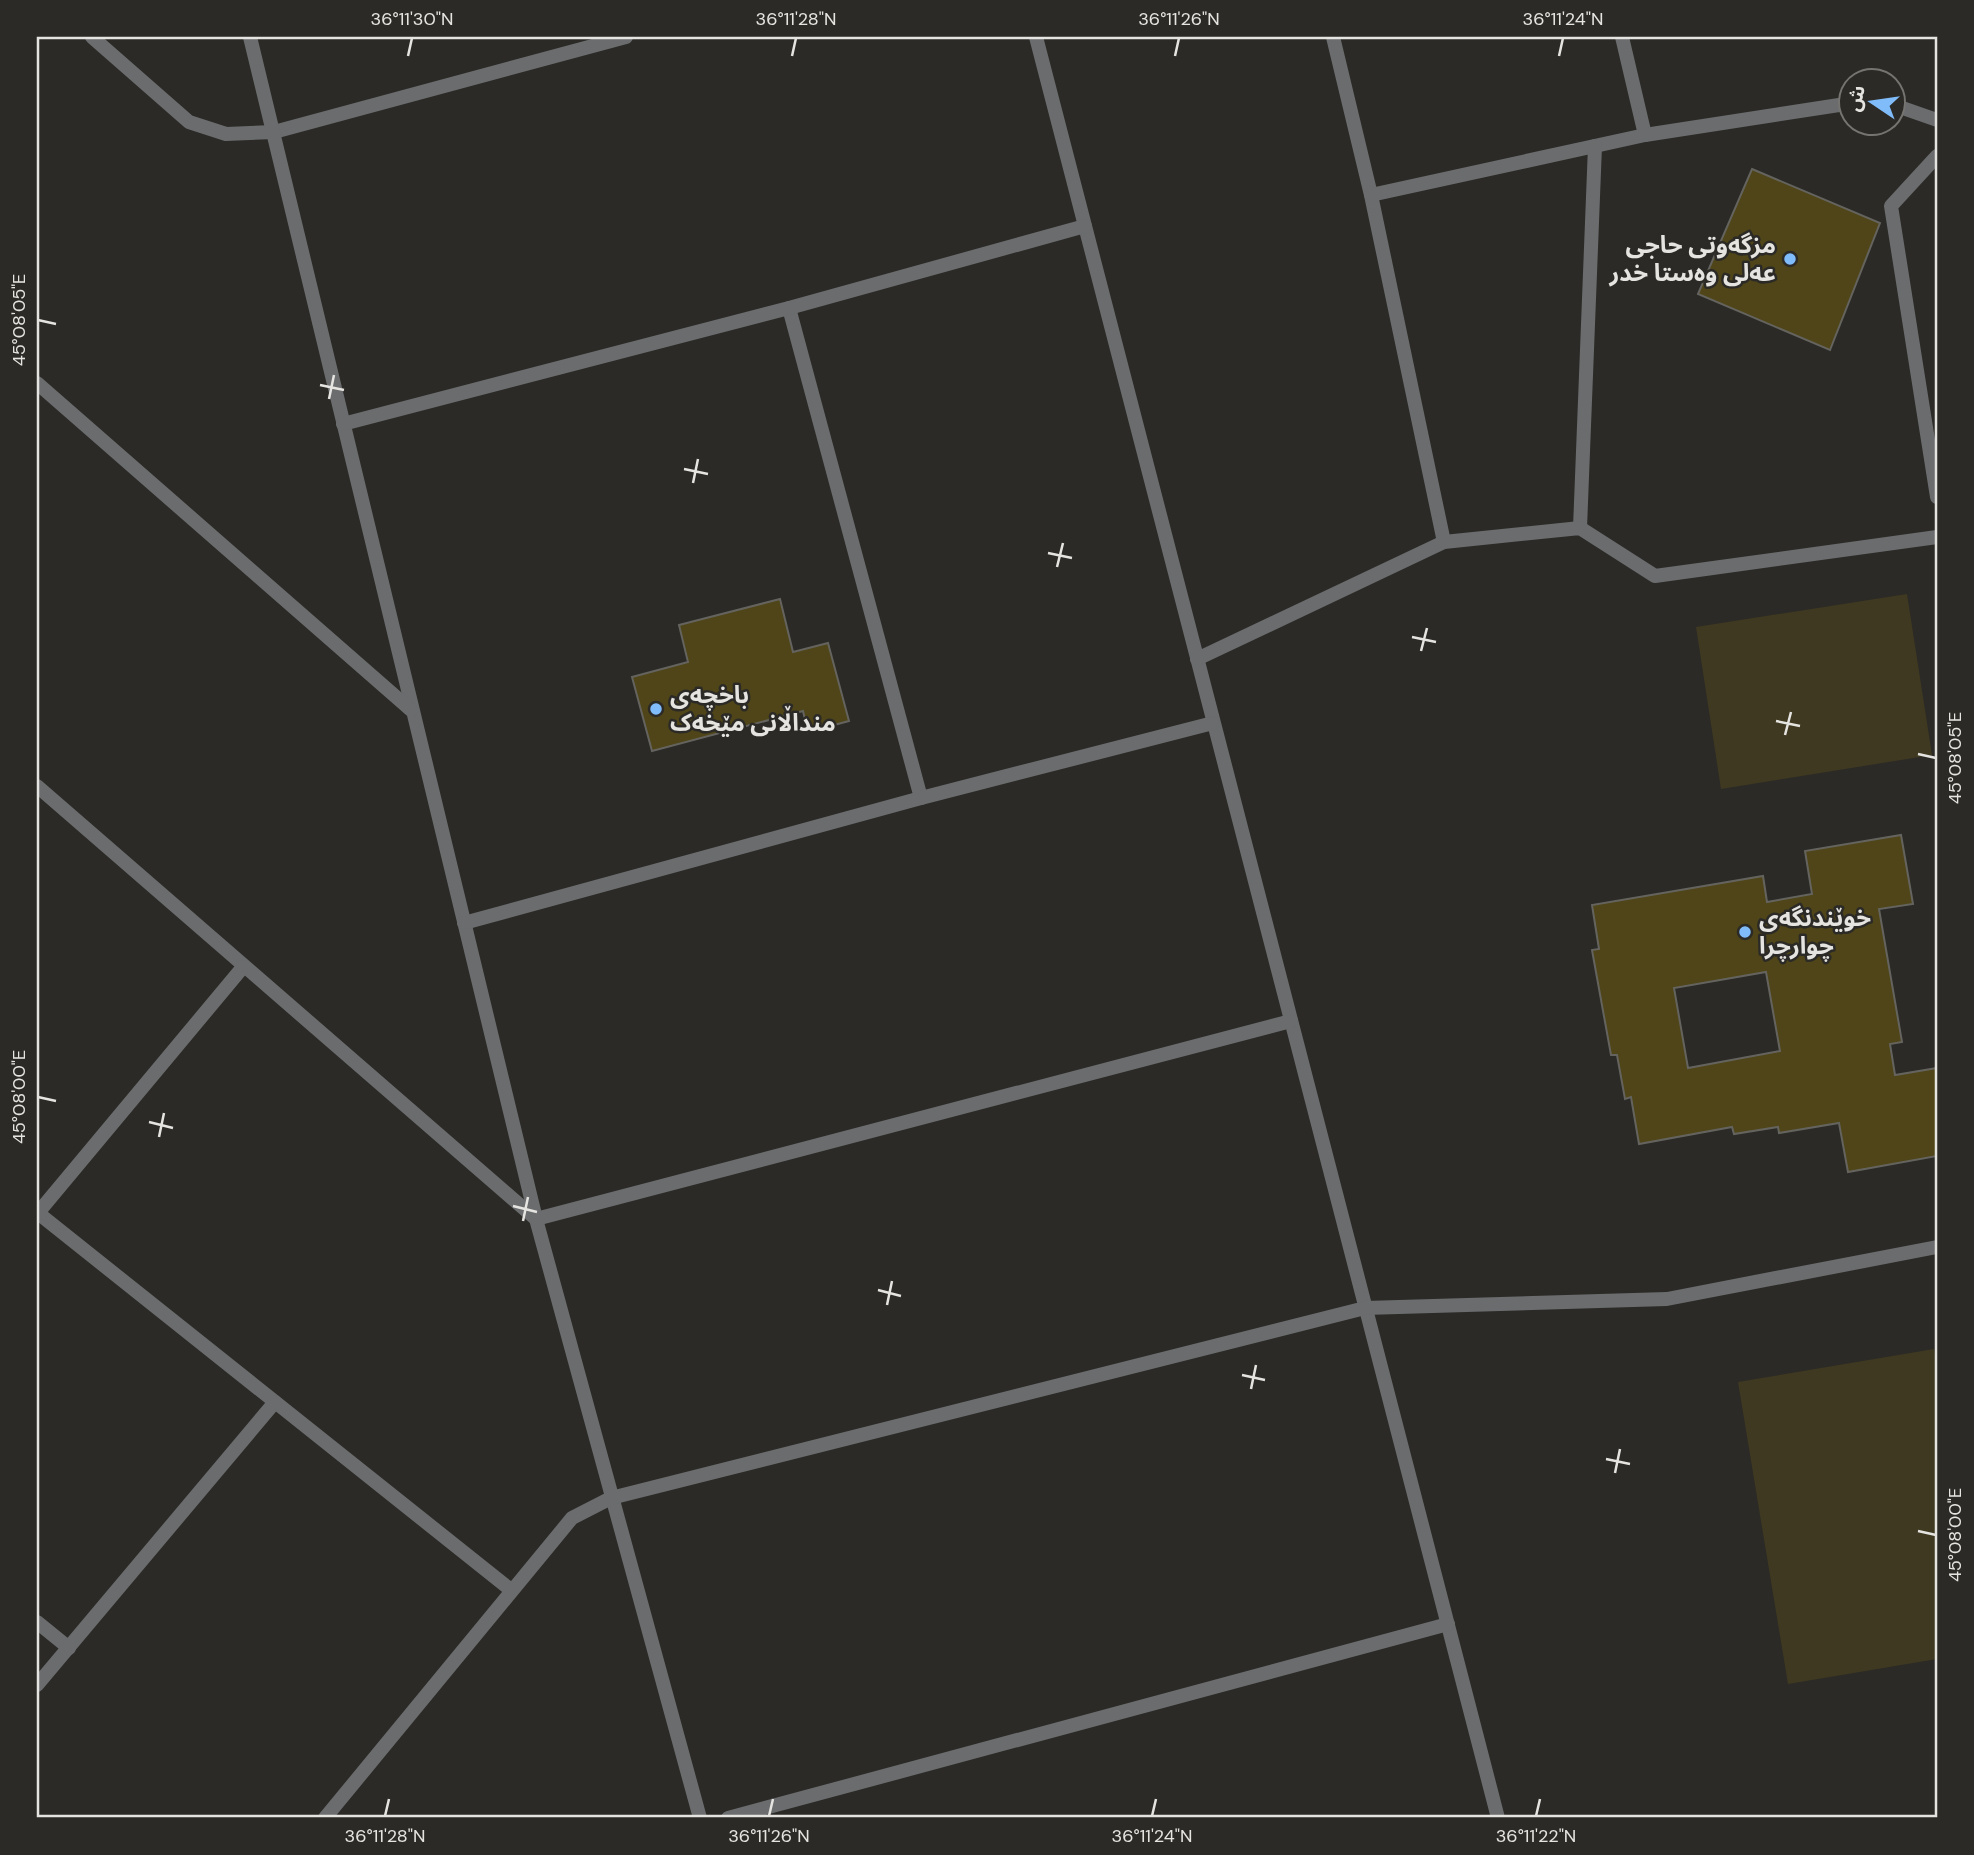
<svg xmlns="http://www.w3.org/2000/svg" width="1974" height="1855" viewBox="0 0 1974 1855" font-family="'DM Sans','Noto Sans Arabic',sans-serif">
<rect width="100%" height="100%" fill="#2b2a26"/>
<!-- green -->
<g fill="#3f3921">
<polygon points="1907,594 1932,755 1721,789 1696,627"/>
<polygon points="1934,1349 1937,1366 1937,1659 1788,1684 1738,1382"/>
</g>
<!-- building -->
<g fill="#4f4518" stroke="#64635e" stroke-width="2" fill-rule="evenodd">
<polygon points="1752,169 1880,223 1830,350 1698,294"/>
<polygon points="780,599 793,652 828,643 849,721 808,732 803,711 652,751 632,677 688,662 679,625"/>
<path d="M1901 835 1913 904 1879 909 1902 1042 1890 1044 1895 1075 1937 1068V1156L1848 1172 1839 1123 1779 1133 1778 1127 1734 1134 1732 1127 1639 1144 1631 1097 1625 1099 1617 1055H1611L1592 950 1599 949 1592 905 1763 876 1767 902 1812 894 1805 851ZM1766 972 1780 1051 1688 1068 1674 988Z"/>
</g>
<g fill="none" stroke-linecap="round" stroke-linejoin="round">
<!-- minor -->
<g stroke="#6a6c6e" stroke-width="14">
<polyline points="92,37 189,122 226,134 274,132 626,37"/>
<polyline points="250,37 536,1219 700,1818"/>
<polyline points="1036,37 1498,1818"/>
<polyline points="1333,37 1371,195 1444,542"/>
<polyline points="1622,37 1645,135"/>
<polyline points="1894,105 1937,120"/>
<polyline points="1937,156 1891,206 1937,497"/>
<polyline points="1371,195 1645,135 1852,103"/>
<polyline points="789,308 921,798"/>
<polyline points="37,383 411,710"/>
<polyline points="343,424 789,308 1085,226"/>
<polyline points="1580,528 1595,146"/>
<polyline points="1197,659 1444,542 1580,528 1655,576 1937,537"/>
<polyline points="37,786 536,1219 1291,1021"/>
<polyline points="464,923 921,798 1213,723"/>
<polyline points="38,1213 511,1590"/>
<polyline points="37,1214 243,967"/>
<polyline points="37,1622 69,1648"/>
<polyline points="37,1685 275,1402"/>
<polyline points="325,1818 572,1518 611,1498 1365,1308 1667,1299 1937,1247"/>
<polyline points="728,1818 1448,1624"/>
</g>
</g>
<!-- ticks -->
<path fill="none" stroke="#e5e4e1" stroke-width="2.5" d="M408 56 412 38M792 56 796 38M1175 56 1179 38M1559 56 1563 38M38 320 56 324M320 385 344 390M329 399 334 375M684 469 708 474M693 483 698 459M1048 553 1072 558M1057 567 1063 543M1412 637 1436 642M1421 651 1427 628M1776 721 1800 726M1785 735 1791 712M1918 754 1936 758M38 1097 56 1101M149 1122 173 1128M159 1137 164 1113M513 1206 537 1212M523 1221 528 1197M878 1290 901 1296M887 1305 892 1281M1242 1375 1265 1380M1251 1389 1256 1365M1606 1459 1630 1464M1615 1473 1620 1449M1918 1531 1936 1535M385 1816 389 1799M769 1816 773 1799M1152 1816 1156 1799M1536 1816 1540 1799"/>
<!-- markers -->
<g fill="#81bcfa" stroke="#2b2a26" stroke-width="2.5">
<circle cx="1790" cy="259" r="7"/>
<circle cx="656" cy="709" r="7"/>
<circle cx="1745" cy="932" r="7"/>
</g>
<g text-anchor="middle" stroke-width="5" stroke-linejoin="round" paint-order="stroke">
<!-- poi labels -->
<g font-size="24" font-weight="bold" fill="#e5e4e1" stroke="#2b2a26" text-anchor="start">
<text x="1776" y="253" text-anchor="end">مزگەوتی حاجی<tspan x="1776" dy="28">عەلی وەستا خدر</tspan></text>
<text x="670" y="703">باخچەی<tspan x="670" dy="28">منداڵانی مێخەک</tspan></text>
<text x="1759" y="926">خوێندنگەی<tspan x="1759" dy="28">چوارچرا</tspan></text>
</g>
</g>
<!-- border -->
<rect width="1974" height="1855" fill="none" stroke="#2b2a26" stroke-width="77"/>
<!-- north arrow -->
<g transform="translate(1872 102) rotate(283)"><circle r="33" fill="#2b2a26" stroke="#757471" stroke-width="2"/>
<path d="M0-5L12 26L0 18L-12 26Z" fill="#81bcfa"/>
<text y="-10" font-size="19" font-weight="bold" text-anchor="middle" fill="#e5e4e1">ش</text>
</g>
<rect x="38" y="38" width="1898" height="1778" fill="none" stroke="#e5e4e1" stroke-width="2.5"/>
<g font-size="18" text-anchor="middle" fill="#e5e4e1">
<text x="412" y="25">36°11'30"N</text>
<text x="796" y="25">36°11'28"N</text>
<text x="1179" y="25">36°11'26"N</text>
<text x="1563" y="25">36°11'24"N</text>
<text transform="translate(19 320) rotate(-90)" y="6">45°08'05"E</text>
<text transform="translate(1955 758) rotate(-90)" y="6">45°08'05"E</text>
<text transform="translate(19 1097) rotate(-90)" y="6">45°08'00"E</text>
<text transform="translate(1955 1535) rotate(-90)" y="6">45°08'00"E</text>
<text x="385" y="1842">36°11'28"N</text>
<text x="769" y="1842">36°11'26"N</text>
<text x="1152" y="1842">36°11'24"N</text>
<text x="1536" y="1842">36°11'22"N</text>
</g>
</svg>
